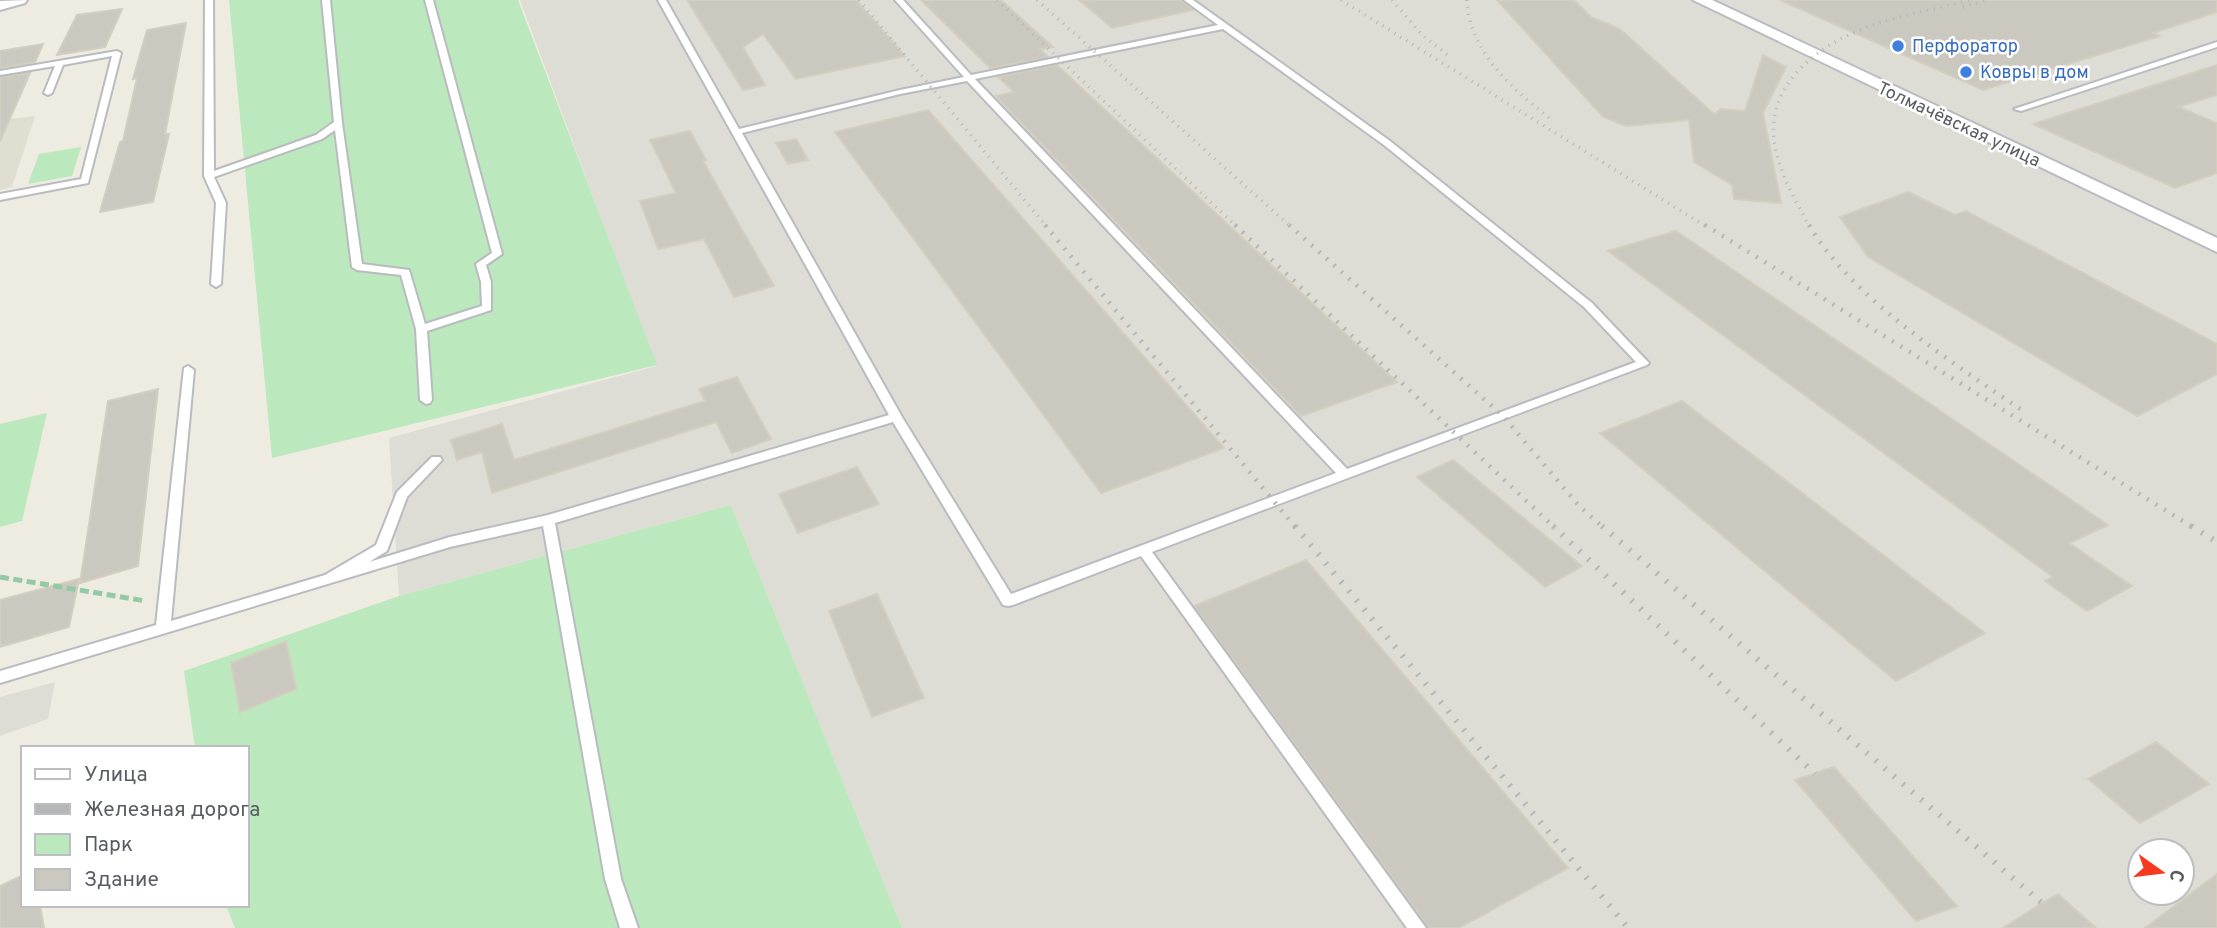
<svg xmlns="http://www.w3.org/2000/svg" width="2217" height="928" viewBox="0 0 2217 928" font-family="Overpass,sans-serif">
<rect width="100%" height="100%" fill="#eeece1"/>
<!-- industrial -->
<g fill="#deddd5" fill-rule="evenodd">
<path d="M520 0H2217V928H902L731 505 399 596 389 438 656 366ZM2140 851H2182V893H2140Z"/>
<polygon points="55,682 48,719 0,736 0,697"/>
</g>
<!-- education -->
<polygon fill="#e0ded1" points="35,116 12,187 0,190 0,120"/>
<!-- green -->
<g fill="#bbe8bd">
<polygon points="229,0 518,0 657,365 272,458"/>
<polygon points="81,147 72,176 28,184 39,154"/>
<polygon points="47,413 22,521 0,527 0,424"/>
<polygon points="731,505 902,928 235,928 226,905 247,905 247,748 195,748 184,671 399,596"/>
</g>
<!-- building -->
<g fill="#cbc8c0" stroke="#d3cebf" stroke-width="2">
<polygon points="687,0 856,0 905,56 796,79 763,34 743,47 765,85 743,90"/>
<polygon points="921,0 1001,0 1053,47 1040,49 1048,57 990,68"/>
<polygon points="1079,0 1181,0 1193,10 1112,28"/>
<polygon points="1497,0 1574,0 1591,17 1620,29 1714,114 1721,109 1745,111 1763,55 1786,67 1763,113 1781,203 1734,199 1732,185 1694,162 1689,120 1626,126 1603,117"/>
<polygon points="1780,0 2217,0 2217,12 2153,33 2160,36 1983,90"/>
<polygon points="122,9 105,47 57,55 77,15"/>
<polygon points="186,23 165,134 169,134 153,202 100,212 120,142 123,141 137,78 133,79 147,30"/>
<polygon points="43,44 35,62 0,68 0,51"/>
<polygon points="1057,65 1397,382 1301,416 996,96 1014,92 998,77"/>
<polygon points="2217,65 2217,95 2178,107 2217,123 2217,173 2175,188 2033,124"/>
<polygon points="30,73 0,141 0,77"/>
<polygon points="928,110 1224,448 1101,493 835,132"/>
<polygon points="690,131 706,160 703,161 774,286 734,297 704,239 658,249 640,201 676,193 650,140"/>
<polygon points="796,139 808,160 788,164 776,143"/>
<polygon points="1908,192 1955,215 1966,211 2217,344 2217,374 2137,416 1868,257 1840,217"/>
<polygon points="1676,231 2108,525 2069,543 2132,586 2087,611 2045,581 2053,577 1608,251"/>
<polygon points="737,377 771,439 732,453 716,422 492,493 482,452 457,460 451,440 502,424 514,460 705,401 699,389"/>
<polygon points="158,389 138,566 80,583 108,401"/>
<polygon points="1682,401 1985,633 1896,681 1600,433"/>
<polygon points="1453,460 1582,566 1545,587 1417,477"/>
<polygon points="857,467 879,504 798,533 779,494"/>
<polygon points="1306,560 1568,868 1459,928 1429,928 1194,606"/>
<polygon points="79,579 69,627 0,647 0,600"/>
<polygon points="877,594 924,698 872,717 829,611"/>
<polygon points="286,641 296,689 240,712 231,663"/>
<polygon points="2156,742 2209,784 2140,823 2088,779"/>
<polygon points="1834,767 1957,906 1916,921 1795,780"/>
<polygon points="2217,874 2217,928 2145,928"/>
<polygon points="23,875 23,905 40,905 44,928 0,928 0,886"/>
<polygon points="2058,894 2096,928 2003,928 2042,903"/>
</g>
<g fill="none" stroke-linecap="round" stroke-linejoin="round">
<!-- lane casing -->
<g stroke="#b9bbc1" stroke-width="4">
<g id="lane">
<polygon points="205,0 213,0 214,171 316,135 334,122 322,0 330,0 342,123 362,264 409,270 425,324 482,306 481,282 476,264 492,253 425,0 433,0 502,254 486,265 491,282 491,310 427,331 432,400 430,403 426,404 420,400 416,329 401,275 357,270 352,267 335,130 322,139 214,177 226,203 221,284 216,287 211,284 216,203 204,176"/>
<path d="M658 0H666L739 129 900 90 964 77 895 0H903L971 75 1218 25 1184 0H1193L1390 141 1592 303 1647 361 1649 363 1647 365 1152 552 1426 928H1407L1141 556 1013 605 1008 606 1003 605 893 422 555 523 621 879 638 928H620L605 879 543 526 450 547 0 683V671L156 625 184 368 188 366 194 370 171 621 325 575 376 545 397 492 432 457H440L442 460 407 497 387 551 369 562 450 537 548 515 889 415ZM1223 29 1384 145 1584 307 1636 362 1347 469 975 79ZM967 81 1336 473 1011 594 902 417 742 133 900 94Z"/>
<polygon points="2217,42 2217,47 2021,111 2014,109"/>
<polygon points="117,51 121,53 88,183 0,200 0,194 81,179 112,56 63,65 52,93 48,95 44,93 55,66 0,75 0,71"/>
</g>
</g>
<!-- street casing -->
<g stroke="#b9bbc1" stroke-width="4">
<g id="street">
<polygon points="27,0 25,3 0,10 0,1"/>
<polygon points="1693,0 1712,0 2217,238 2217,252"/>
</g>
</g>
<!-- path -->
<polyline stroke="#93c9a5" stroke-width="5" stroke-dasharray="9 4.5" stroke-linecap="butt" points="0,577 146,601"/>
<!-- lane -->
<use href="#lane" fill="#fff" fill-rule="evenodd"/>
<!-- street -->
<use href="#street" fill="#fff" fill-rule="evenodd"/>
<!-- rail-far2 -->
<g stroke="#b5b6b6" stroke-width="3.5" stroke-dasharray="1 6" stroke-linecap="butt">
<polyline points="859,0 1047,227"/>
<polyline points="997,0 1237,227"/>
<polyline points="1037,0 1291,227"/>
<polyline points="1341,0 1707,227"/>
<polyline points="1392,0 1422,35 1449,56"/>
<path d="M1467 0C1469 53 1514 90 1553 121"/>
<polyline points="1963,7 1987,0"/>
<path d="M1810 227C1780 174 1751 121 1799 70 1843 23 1910 16 1970 0"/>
</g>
<!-- rail-far1 -->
<g stroke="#b5b6b6" stroke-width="4.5" stroke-dasharray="2 8" stroke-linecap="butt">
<polyline points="1045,225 1296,528"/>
<polyline points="1235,225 1555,528"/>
<polyline points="1289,225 1503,416 1579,506 1604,528"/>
<polyline points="1705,225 2194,528"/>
<path d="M1809 225C1852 299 1956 365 2026 413"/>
</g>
<!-- rail -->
<g stroke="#b5b6b6" stroke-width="6" stroke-dasharray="2 10" stroke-linecap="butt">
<polyline points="1295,526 1628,928"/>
<polyline points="1553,526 1815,774"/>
<polyline points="1602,526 2042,903"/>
<polyline points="2191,526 2217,542"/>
</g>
</g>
<!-- markers -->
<g fill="#3f7fe0" stroke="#fff" stroke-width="2.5">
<circle cx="1898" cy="46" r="7"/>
<circle cx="1966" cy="72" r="7"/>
</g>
<g text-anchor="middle" stroke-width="5" stroke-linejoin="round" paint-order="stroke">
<!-- far-shop labels -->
<g font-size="18" fill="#366cbe" stroke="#fff" text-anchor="start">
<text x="1912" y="52">Перфоратор</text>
<text x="1980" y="78">Ковры в дом</text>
</g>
<!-- far-street labels -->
<g font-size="18" fill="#595d63" stroke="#fff">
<text transform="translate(1959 124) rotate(25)" y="6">Толмачёвская улица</text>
</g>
</g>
<!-- legend -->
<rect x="21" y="746" width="228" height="161" fill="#ffffff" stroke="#bdbec1" stroke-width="2"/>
<rect x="35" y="769" width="35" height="10" fill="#ffffff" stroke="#bdbec1" stroke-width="2"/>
<text x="84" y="781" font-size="21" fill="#595d63">Улица</text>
<rect x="35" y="804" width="35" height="10" fill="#b5b6b6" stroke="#bdbec1" stroke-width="2"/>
<text x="84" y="816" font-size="21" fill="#595d63">Железная дорога</text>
<rect x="35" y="834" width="35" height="21" fill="#bbe8bd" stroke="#bdbec1" stroke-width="2"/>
<text x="84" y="851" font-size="21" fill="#595d63">Парк</text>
<rect x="35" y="869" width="35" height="21" fill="#cbc8c0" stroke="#bdbec1" stroke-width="2"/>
<text x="84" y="886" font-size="21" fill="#595d63">Здание</text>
<!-- north arrow -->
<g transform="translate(2161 872) rotate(104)"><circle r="33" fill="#ffffff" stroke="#bdbec1" stroke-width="2"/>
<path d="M0-5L12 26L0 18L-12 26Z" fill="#f73a1d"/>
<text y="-10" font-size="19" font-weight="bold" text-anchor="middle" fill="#595d63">С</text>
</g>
</svg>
